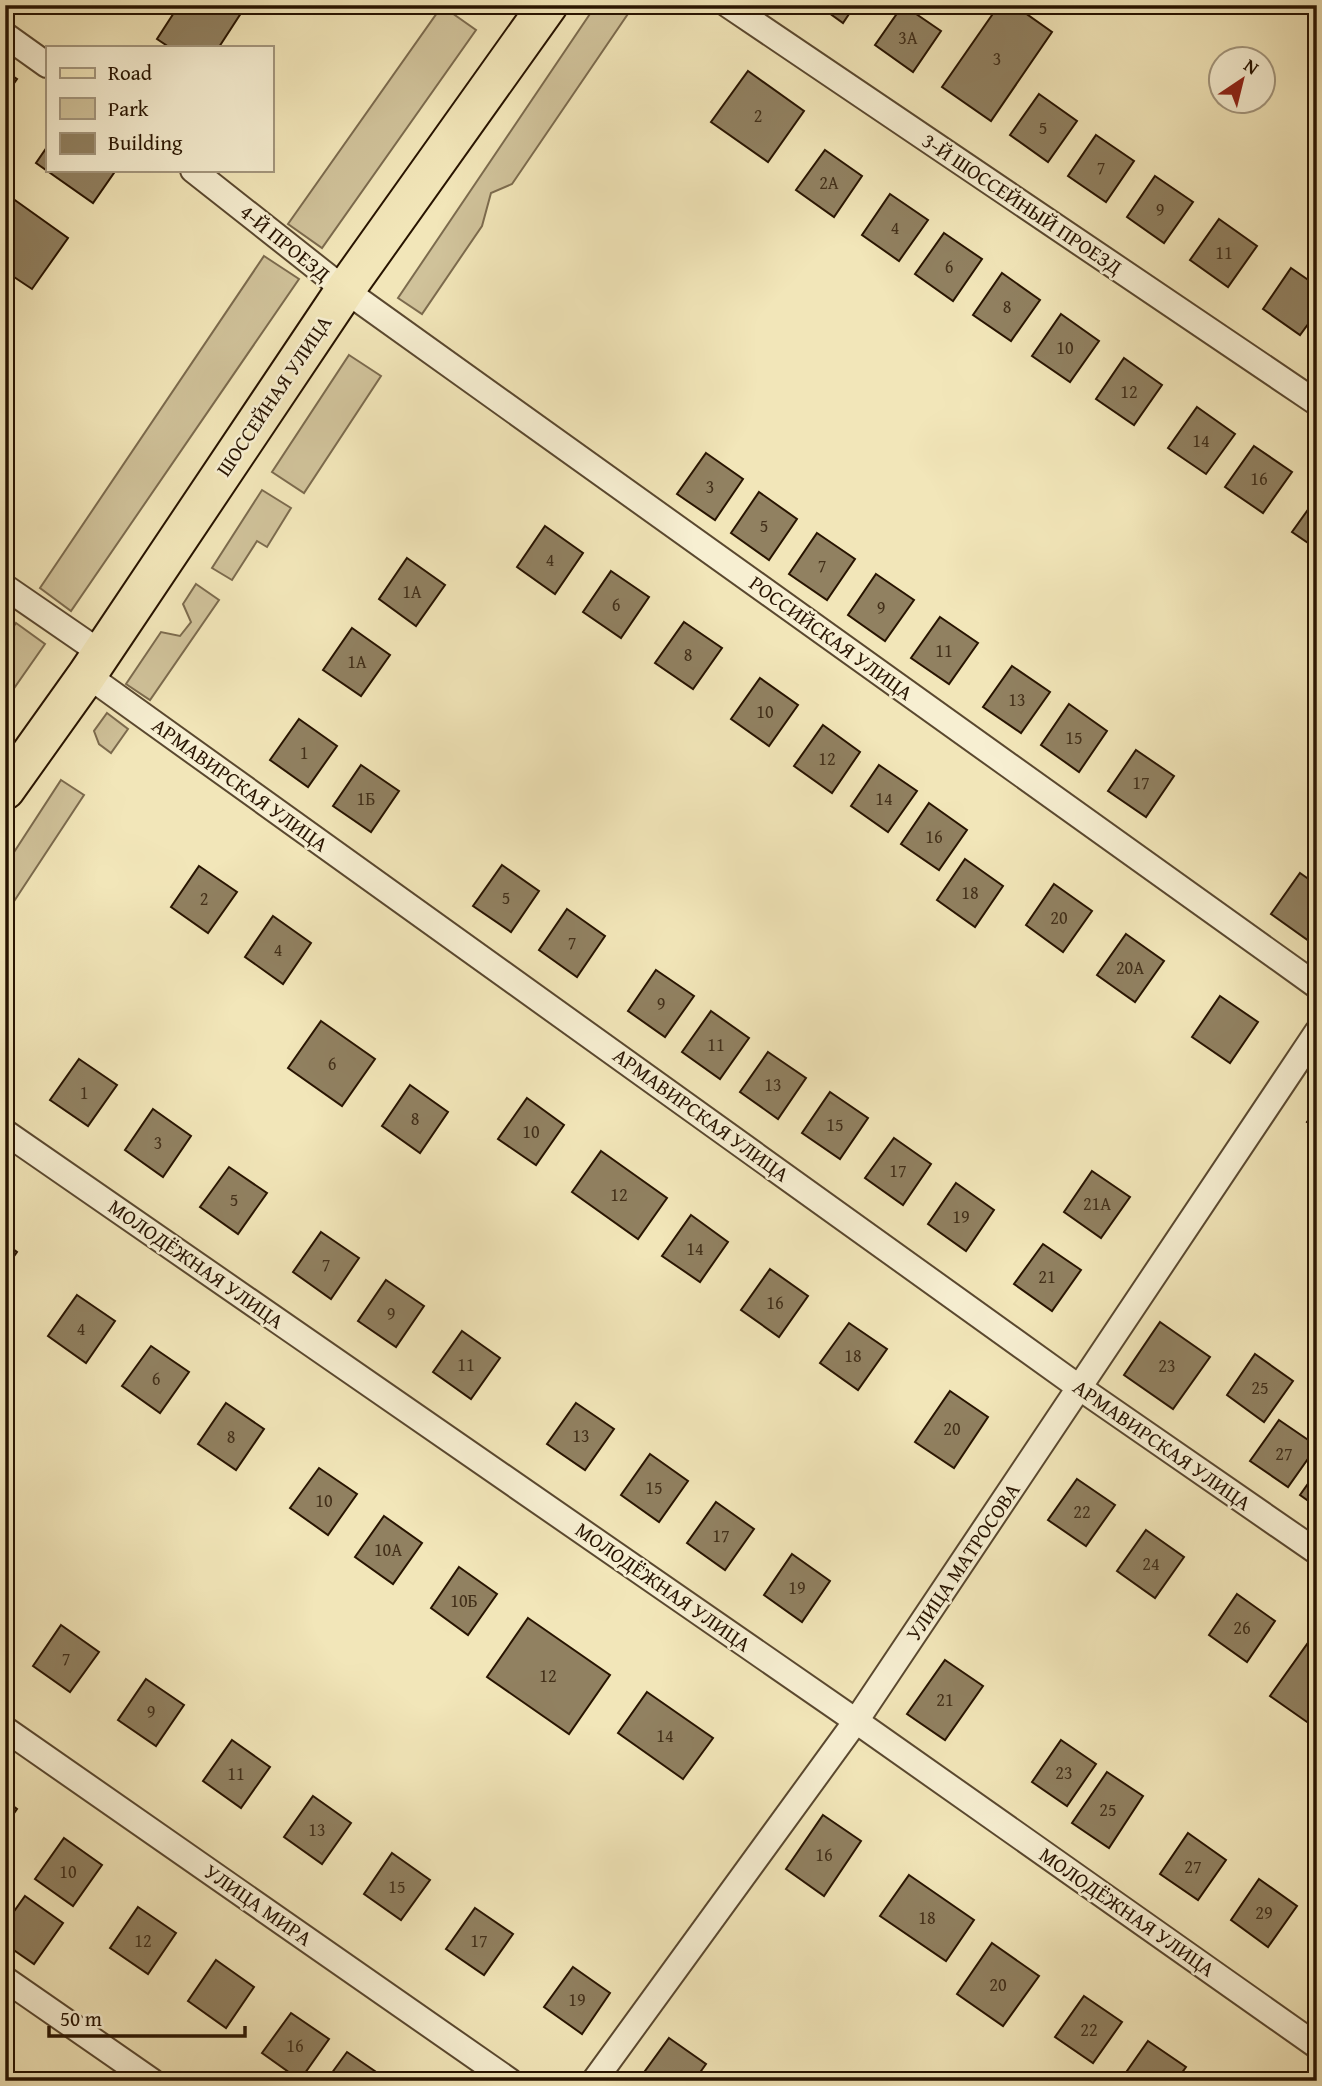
<svg xmlns="http://www.w3.org/2000/svg" width="1322" height="2086" viewBox="0 0 1322 2086" font-family="'Gentium Book Plus',serif">
<rect width="100%" height="100%" fill="#f2e6b9"/>
<filter id="stains"><feTurbulence type="fractalNoise" baseFrequency=".00286" numOctaves="4"/><feColorMatrix values="0 0 0 0 .2 0 0 0 0 .09 0 0 0 0 .02 0 0 0 .5 -.17"/></filter>
<radialGradient id="worn" r=".72"><stop offset=".6" stop-color="#630" stop-opacity="0"/><stop offset="1" stop-color="#630" stop-opacity=".3"/></radialGradient>
<!-- green -->
<g fill="#d0c29a" stroke="#7c6b4e" stroke-width="2">
<polygon points="596,5 634,5 512,184 491,193 482,226 422,314 398,298"/>
<polygon points="442,6 476,30 322,248 288,224"/>
<polygon points="264,256 299,279 71,611 40,588"/>
<polygon points="349,355 381,376 304,493 272,472"/>
<polygon points="262,490 291,508 267,547 257,541 232,580 212,568"/>
<polygon points="196,584 219,600 150,700 126,684 161,632 180,636 191,622 183,604"/>
<polygon points="16,623 45,644 10,694 5,690 5,639"/>
<polygon points="107,713 128,729 111,753 99,744 94,731"/>
<polygon points="61,780 84,795 5,915 5,866"/>
</g>
<!-- building -->
<g fill="#918161" stroke="#281401" stroke-width="2">
<polygon points="179,5 242,5 245,7 219,47 169,47 157,39"/>
<polygon points="818,5 855,5 843,23"/>
<polygon points="903,5 941,31 913,72 875,45"/>
<polygon points="999,5 1014,5 1052,32 991,121 942,87"/>
<polygon points="5,71 17,79 5,96"/>
<polygon points="748,71 804,111 768,162 711,122"/>
<polygon points="1039,94 1077,121 1048,162 1010,135"/>
<polygon points="1096,135 1134,161 1106,202 1068,176"/>
<polygon points="47,147 47,170 116,170 93,203 36,163"/>
<polygon points="825,150 862,176 834,217 796,190"/>
<polygon points="1155,176 1193,202 1164,243 1127,217"/>
<polygon points="890,194 928,220 899,261 862,235"/>
<polygon points="12,198 68,238 32,289 5,271 5,208"/>
<polygon points="1219,219 1257,246 1228,287 1190,260"/>
<polygon points="944,233 982,259 953,301 915,274"/>
<polygon points="1291,268 1317,286 1317,312 1300,335 1263,309"/>
<polygon points="1002,273 1040,300 1011,341 973,315"/>
<polygon points="1061,314 1099,341 1070,382 1032,356"/>
<polygon points="1124,358 1162,385 1134,425 1096,399"/>
<polygon points="1197,407 1235,434 1206,474 1168,448"/>
<polygon points="1254,446 1292,472 1263,513 1225,487"/>
<polygon points="706,453 743,479 715,520 677,494"/>
<polygon points="759,492 797,519 769,560 731,533"/>
<polygon points="1317,497 1317,549 1292,532"/>
<polygon points="545,526 583,553 555,594 517,567"/>
<polygon points="817,533 855,559 827,600 789,574"/>
<polygon points="407,558 445,585 416,626 379,599"/>
<polygon points="611,571 649,597 621,638 583,612"/>
<polygon points="876,574 914,600 885,641 848,615"/>
<polygon points="940,617 978,643 949,684 911,658"/>
<polygon points="684,622 722,648 693,689 655,663"/>
<polygon points="352,628 390,655 361,696 323,670"/>
<polygon points="1012,666 1050,692 1021,733 983,707"/>
<polygon points="760,678 798,705 769,746 731,719"/>
<polygon points="1069,704 1107,731 1079,772 1041,745"/>
<polygon points="299,719 337,746 308,787 270,760"/>
<polygon points="823,725 860,752 832,793 794,766"/>
<polygon points="1136,750 1174,776 1146,817 1108,791"/>
<polygon points="361,765 399,791 371,832 333,806"/>
<polygon points="879,765 917,791 888,832 851,806"/>
<polygon points="929,803 967,830 939,870 901,844"/>
<polygon points="965,859 1003,886 975,927 937,900"/>
<polygon points="502,865 539,891 511,932 473,906"/>
<polygon points="199,866 237,892 208,933 171,907"/>
<polygon points="1300,873 1317,885 1317,930 1309,941 1271,914"/>
<polygon points="1054,884 1092,911 1063,952 1026,925"/>
<polygon points="567,909 605,936 577,977 539,950"/>
<polygon points="273,916 311,943 283,984 245,957"/>
<polygon points="1126,934 1164,961 1135,1002 1097,975"/>
<polygon points="656,970 694,996 665,1037 628,1011"/>
<polygon points="1220,996 1258,1022 1230,1063 1192,1037"/>
<polygon points="711,1011 749,1038 720,1079 682,1052"/>
<polygon points="321,1021 375,1059 342,1106 288,1068"/>
<polygon points="768,1052 806,1078 778,1119 740,1092"/>
<polygon points="79,1059 117,1085 88,1126 50,1100"/>
<polygon points="410,1085 448,1112 420,1153 382,1126"/>
<polygon points="830,1092 868,1118 840,1159 802,1133"/>
<polygon points="527,1098 564,1125 536,1165 498,1139"/>
<polygon points="153,1109 191,1136 163,1177 125,1150"/>
<polygon points="1317,1109 1317,1129 1307,1122"/>
<polygon points="894,1138 931,1164 903,1205 865,1178"/>
<polygon points="601,1151 667,1198 638,1239 572,1192"/>
<polygon points="229,1167 267,1193 238,1234 200,1207"/>
<polygon points="1092,1171 1130,1197 1101,1238 1064,1212"/>
<polygon points="956,1183 994,1210 966,1251 928,1224"/>
<polygon points="691,1215 728,1242 700,1282 662,1256"/>
<polygon points="321,1232 359,1258 331,1299 293,1272"/>
<polygon points="5,1243 17,1252 5,1269"/>
<polygon points="1043,1244 1081,1270 1052,1311 1014,1284"/>
<polygon points="770,1269 808,1296 779,1337 741,1310"/>
<polygon points="386,1280 424,1306 396,1347 358,1321"/>
<polygon points="77,1295 115,1321 86,1363 48,1336"/>
<polygon points="1160,1322 1210,1357 1173,1409 1124,1375"/>
<polygon points="849,1323 887,1349 858,1390 820,1363"/>
<polygon points="462,1331 500,1358 471,1399 433,1372"/>
<polygon points="151,1346 189,1372 160,1413 122,1386"/>
<polygon points="1255,1354 1293,1381 1264,1422 1227,1395"/>
<polygon points="950,1391 988,1417 954,1468 915,1442"/>
<polygon points="226,1403 264,1429 236,1470 198,1444"/>
<polygon points="576,1403 614,1429 585,1470 547,1444"/>
<polygon points="1279,1420 1317,1446 1288,1487 1250,1461"/>
<polygon points="650,1454 688,1481 659,1522 621,1495"/>
<polygon points="319,1468 357,1494 328,1535 290,1508"/>
<polygon points="1317,1471 1317,1507 1300,1495"/>
<polygon points="1077,1479 1115,1505 1086,1546 1048,1520"/>
<polygon points="716,1502 754,1529 725,1570 687,1543"/>
<polygon points="384,1516 422,1543 393,1584 355,1557"/>
<polygon points="1146,1530 1184,1557 1155,1598 1117,1571"/>
<polygon points="792,1554 830,1581 802,1622 764,1595"/>
<polygon points="459,1567 497,1594 468,1635 431,1608"/>
<polygon points="5,1583 12,1588 5,1598"/>
<polygon points="1237,1594 1275,1621 1247,1662 1209,1635"/>
<polygon points="528,1618 610,1675 569,1734 487,1677"/>
<polygon points="61,1625 99,1652 70,1692 33,1666"/>
<polygon points="1310,1640 1317,1645 1317,1709 1307,1722 1270,1696"/>
<polygon points="945,1660 983,1686 945,1740 907,1714"/>
<polygon points="146,1679 184,1705 156,1746 118,1720"/>
<polygon points="647,1692 713,1738 683,1779 618,1733"/>
<polygon points="232,1740 270,1767 241,1808 203,1781"/>
<polygon points="1061,1740 1096,1764 1067,1806 1032,1782"/>
<polygon points="1107,1772 1143,1796 1109,1848 1072,1823"/>
<polygon points="313,1796 351,1823 322,1864 284,1837"/>
<polygon points="5,1800 17,1809 5,1826"/>
<polygon points="823,1815 861,1841 824,1896 786,1869"/>
<polygon points="1188,1833 1226,1860 1198,1900 1160,1874"/>
<polygon points="64,1838 102,1865 73,1906 35,1879"/>
<polygon points="392,1853 430,1880 401,1920 364,1894"/>
<polygon points="909,1875 974,1920 946,1961 880,1916"/>
<polygon points="1259,1879 1297,1906 1268,1947 1231,1920"/>
<polygon points="25,1896 63,1923 34,1964 5,1944 5,1924"/>
<polygon points="138,1907 176,1933 148,1974 110,1948"/>
<polygon points="475,1908 513,1934 484,1975 446,1949"/>
<polygon points="992,1943 1039,1976 1003,2026 957,1994"/>
<polygon points="216,1960 254,1987 226,2028 188,2001"/>
<polygon points="573,1967 610,1993 582,2034 544,2007"/>
<polygon points="1084,1996 1122,2022 1093,2063 1055,2037"/>
<polygon points="291,2013 329,2039 300,2080 262,2053"/>
<polygon points="669,2038 706,2064 694,2081 643,2081 640,2078"/>
<polygon points="1148,2041 1186,2067 1176,2081 1120,2081"/>
<polygon points="347,2052 385,2078 383,2081 326,2081"/>
</g>
<g fill="none" stroke-linecap="round" stroke-linejoin="round">
<!-- minor casing -->
<g stroke="#5a482f" stroke-width="28">
<g id="minor">
<polyline points="728,5 1317,403"/>
<polyline points="5,35 47,65"/>
<polyline points="193,170 345,290 1317,986"/>
<polyline points="5,587 101,653"/>
<polyline points="87,675 1080,1388 1317,1552"/>
<polyline points="5,1132 856,1721 1317,2046"/>
<polyline points="5,1729 510,2081"/>
<polyline points="5,1979 152,2081"/>
<polyline points="594,2081 856,1721 1317,1032"/>
</g>
</g>
<!-- primary casing -->
<g stroke="#281401" stroke-width="42">
<polyline id="primary" points="5,790 87,675 345,290 548,5"/>
</g>
<!-- minor -->
<use href="#minor" stroke="#f7efd2" stroke-width="24"/>
<!-- primary -->
<use href="#primary" stroke="#f2e6b9" stroke-width="38"/>
</g>
<g text-anchor="middle" stroke-width="5" stroke-linejoin="round" paint-order="stroke">
<!-- number labels -->
<g font-size="18" fill="#422f19">
<text x="908" y="44">3А</text>
<text x="997" y="65">3</text>
<text x="758" y="122">2</text>
<text x="1043" y="134">5</text>
<text x="1101" y="174">7</text>
<text x="829" y="189">2А</text>
<text x="1160" y="216">9</text>
<text x="895" y="234">4</text>
<text x="1224" y="259">11</text>
<text x="949" y="273">6</text>
<text x="1007" y="313">8</text>
<text x="1065" y="354">10</text>
<text x="1129" y="398">12</text>
<text x="1201" y="447">14</text>
<text x="1259" y="485">16</text>
<text x="710" y="493">3</text>
<text x="764" y="532">5</text>
<text x="550" y="566">4</text>
<text x="822" y="572">7</text>
<text x="412" y="598">1А</text>
<text x="616" y="611">6</text>
<text x="881" y="614">9</text>
<text x="944" y="657">11</text>
<text x="688" y="661">8</text>
<text x="357" y="668">1А</text>
<text x="1017" y="706">13</text>
<text x="765" y="718">10</text>
<text x="1074" y="744">15</text>
<text x="304" y="759">1</text>
<text x="827" y="765">12</text>
<text x="1141" y="789">17</text>
<text x="366" y="805">1Б</text>
<text x="884" y="805">14</text>
<text x="934" y="843">16</text>
<text x="970" y="899">18</text>
<text x="506" y="904">5</text>
<text x="204" y="905">2</text>
<text x="1059" y="924">20</text>
<text x="572" y="949">7</text>
<text x="278" y="956">4</text>
<text x="1130" y="974">20А</text>
<text x="661" y="1010">9</text>
<text x="716" y="1051">11</text>
<text x="332" y="1070">6</text>
<text x="773" y="1091">13</text>
<text x="84" y="1099">1</text>
<text x="415" y="1125">8</text>
<text x="835" y="1131">15</text>
<text x="531" y="1138">10</text>
<text x="158" y="1149">3</text>
<text x="898" y="1177">17</text>
<text x="619" y="1201">12</text>
<text x="234" y="1206">5</text>
<text x="1097" y="1210">21А</text>
<text x="961" y="1223">19</text>
<text x="695" y="1255">14</text>
<text x="326" y="1271">7</text>
<text x="1047" y="1283">21</text>
<text x="775" y="1309">16</text>
<text x="391" y="1320">9</text>
<text x="81" y="1335">4</text>
<text x="853" y="1362">18</text>
<text x="466" y="1371">11</text>
<text x="1167" y="1372">23</text>
<text x="156" y="1385">6</text>
<text x="1260" y="1394">25</text>
<text x="952" y="1435">20</text>
<text x="581" y="1442">13</text>
<text x="231" y="1443">8</text>
<text x="1284" y="1460">27</text>
<text x="654" y="1494">15</text>
<text x="324" y="1507">10</text>
<text x="1082" y="1518">22</text>
<text x="721" y="1542">17</text>
<text x="388" y="1556">10А</text>
<text x="1151" y="1570">24</text>
<text x="797" y="1594">19</text>
<text x="464" y="1607">10Б</text>
<text x="1242" y="1634">26</text>
<text x="66" y="1665">7</text>
<text x="548" y="1682">12</text>
<text x="945" y="1706">21</text>
<text x="151" y="1718">9</text>
<text x="665" y="1742">14</text>
<text x="1064" y="1779">23</text>
<text x="236" y="1780">11</text>
<text x="1108" y="1816">25</text>
<text x="317" y="1836">13</text>
<text x="824" y="1861">16</text>
<text x="1193" y="1873">27</text>
<text x="68" y="1878">10</text>
<text x="397" y="1893">15</text>
<text x="1264" y="1919">29</text>
<text x="927" y="1924">18</text>
<text x="143" y="1947">12</text>
<text x="479" y="1947">17</text>
<text x="998" y="1991">20</text>
<text x="577" y="2006">19</text>
<text x="1089" y="2036">22</text>
<text x="295" y="2052">16</text>
</g>
<!-- street labels -->
<g font-size="21" fill="#281401" stroke="#f7efd2">
<text transform="translate(1022 204) rotate(34)" y="7">3-Й ШОССЕЙНЫЙ ПРОЕЗД</text>
<text transform="translate(285 243) rotate(39)" y="7">4-Й ПРОЕЗД</text>
<text transform="translate(274 396) rotate(-56)" y="7">ШОССЕЙНАЯ УЛИЦА</text>
<text transform="translate(831 638) rotate(36)" y="7">РОССИЙСКАЯ УЛИЦА</text>
<text transform="translate(240 785) rotate(36)" y="7">АРМАВИРСКАЯ УЛИЦА</text>
<text transform="translate(701 1115) rotate(36)" y="7">АРМАВИРСКАЯ УЛИЦА</text>
<text transform="translate(196 1264) rotate(35)" y="7">МОЛОДЁЖНАЯ УЛИЦА</text>
<text transform="translate(1162 1445) rotate(35)" y="7">АРМАВИРСКАЯ УЛИЦА</text>
<text transform="translate(963 1562) rotate(-56)" y="7">УЛИЦА МАТРОСОВА</text>
<text transform="translate(663 1587) rotate(35)" y="7">МОЛОДЁЖНАЯ УЛИЦА</text>
<text transform="translate(258 1905) rotate(35)" y="7">УЛИЦА МИРА</text>
<text transform="translate(1127 1912) rotate(35)" y="7">МОЛОДЁЖНАЯ УЛИЦА</text>
</g>
</g>
<!-- margin -->
<rect width="1322" height="2086" fill="none" stroke="#f2e6b9" stroke-width="28"/>
<rect x="7" y="7" width="1308" height="2072" fill="none" stroke="#281401" stroke-width="3.5"/>
<rect x="14" y="14" width="1294" height="2058" fill="none" stroke="#281401" stroke-width="2"/>
<!-- legend -->
<rect x="46" y="46" width="228" height="126" fill="#f7efd2" stroke="#a4977e" stroke-width="2"/>
<rect x="60" y="68" width="35" height="10" fill="#f2e6b9" stroke="#a4977e" stroke-width="2"/>
<text x="108" y="80" font-size="21" fill="#281401">Road</text>
<rect x="60" y="98" width="35" height="21" fill="#d0c29a" stroke="#a4977e" stroke-width="2"/>
<text x="108" y="116" font-size="21" fill="#281401">Park</text>
<rect x="60" y="133" width="35" height="21" fill="#918161" stroke="#a4977e" stroke-width="2"/>
<text x="108" y="150" font-size="21" fill="#281401">Building</text>
<!-- north arrow -->
<g transform="translate(1242 80) rotate(35)"><circle r="33" fill="#f7efd2" stroke="#a4977e" stroke-width="2"/>
<path d="M0-5L12 26L0 18L-12 26Z" fill="#8f2418"/>
<text y="-10" font-size="19" font-weight="bold" text-anchor="middle" fill="#281401">N</text>
</g>
<!-- scale -->
<path d="M49 2026v10h196v-10" fill="none" stroke="#281401" stroke-width="3.5"/>
<text x="60" y="2026" font-size="21" fill="#281401" stroke="#f7efd2" stroke-width="5" paint-order="stroke">50 m</text>
<rect width="100%" height="100%" filter="url(#stains)"/>
<rect width="100%" height="100%" fill="url(#worn)"/>
</svg>
